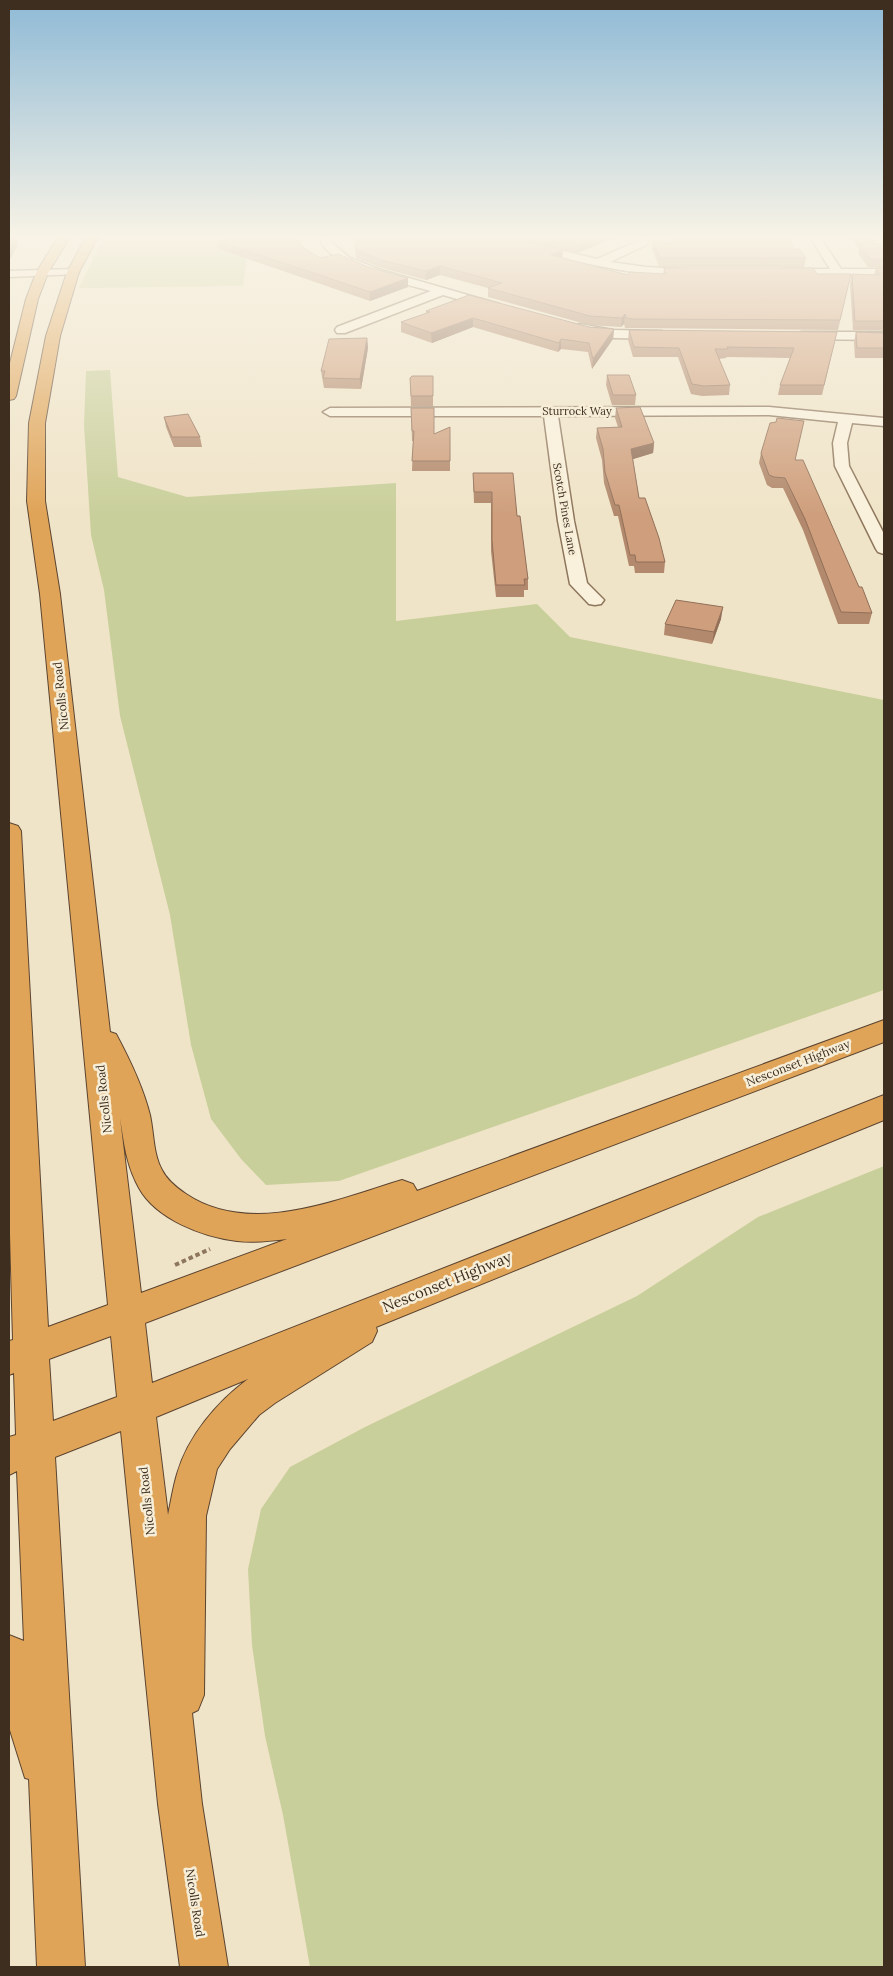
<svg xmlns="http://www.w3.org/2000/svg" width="893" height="1976" viewBox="0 0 893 1976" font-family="Lora,serif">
<rect width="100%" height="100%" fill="#f0e4c8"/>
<!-- green -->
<g fill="#c9cf9b">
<polygon points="104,237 250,237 243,286 79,288"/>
<polygon points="110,370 118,477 187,497 396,483 396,621 537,604 570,637 884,700 884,990 339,1181 266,1185 241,1159 211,1119 191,1045 170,915 120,716 104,590 91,535 84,425 86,371"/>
<polygon points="884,1166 884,1967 310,1967 283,1815 265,1736 252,1645 248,1569 261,1509 290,1467 365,1427 637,1296 758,1217"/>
</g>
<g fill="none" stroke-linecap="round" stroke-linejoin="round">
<!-- street casing -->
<g stroke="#8d765c" stroke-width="3">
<g id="street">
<path d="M320 237H330L331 242 350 258 381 270 499 304 501 306 495 310 443 295 345 333H337L335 330 337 327 431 291C406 284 324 267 320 237Z"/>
<path d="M504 237H518L547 247 597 259 638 241 641 237H652L646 245 610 262 646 267 697 270 703 273C688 288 521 254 504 237Z"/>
<polygon points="810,237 820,237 841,269 884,269 884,275 778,274 776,272 782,269 830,269"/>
<polygon points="73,269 79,272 77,274 9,277 9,271"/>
<polygon points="580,324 613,330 662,331 668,335 662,339 613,338 576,331 574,328 576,325"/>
<polygon points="802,332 884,332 884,340 798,339 796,336 798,333"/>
<polygon points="769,407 884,418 884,426 852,423 847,443 849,466 884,534 884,554 878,552 876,549 835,466 833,443 838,422 769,415 558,416 574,521 587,583 604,600 601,604 595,605 589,604 570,584 558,521 544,416 330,416 323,412 330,408"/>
</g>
</g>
<!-- highway casing -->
<g stroke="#5b4430" stroke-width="2">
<g id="highway">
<polygon points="58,237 70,237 48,273 38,299 16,396 14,399 9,400 9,367 26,299 36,273"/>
<path d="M86 237H98L79 272 60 336 45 423V501L60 594 110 1032 116 1034C130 1060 143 1087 150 1115 154 1133 153 1154 162 1170 167 1180 177 1188 186 1194 250 1237 336 1200 402 1180L413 1184 417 1191 884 1020V1042L145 1323 152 1383 884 1095V1120L376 1327 377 1331 372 1342 275 1403 259 1415 230 1449 217 1469 206 1516 204 1695 198 1710 192 1713 202 1804 228 1967H180L158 1804 121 1431 55 1457 85 1967H37L29 1779 25 1778 9 1727V1635L24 1641 17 1471 9 1475V1437L16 1435 14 1373 9 1375V1341L13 1340 9 1199V823L18 826 21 831 48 1327 108 1305 40 594 27 501 29 423 46 336 67 272ZM120 1118C124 1142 126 1165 139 1188 156 1219 203 1237 237 1241 254 1243 271 1241 287 1239L141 1293ZM111 1336 117 1397 53 1421 49 1359ZM248 1379C217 1402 188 1436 177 1474 173 1487 171 1501 168 1515L156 1417Z"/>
</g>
</g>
<!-- path -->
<polyline stroke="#8d765c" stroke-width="4" stroke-dasharray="4.5 3" stroke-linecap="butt" points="175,1265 210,1249"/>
<!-- street -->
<use href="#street" fill="#faf1dc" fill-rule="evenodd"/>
<!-- highway -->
<use href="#highway" fill="#e0a458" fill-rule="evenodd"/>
</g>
<!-- wall -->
<g fill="#b2896c">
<polygon points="269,237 299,237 302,247 320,258 368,267 408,278 408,287 370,301 219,249 218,241"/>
<polygon points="524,237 617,237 577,253 548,246"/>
<polygon points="851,237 873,237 873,244 884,245 884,267 868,267 858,253 859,250"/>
<polygon points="523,240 563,250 562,258 628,275 663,274 664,268 817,274 851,274 838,330 633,328 625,328 624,324 621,327 589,325 488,297 488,288 440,275 426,280 382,268 356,258 355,249"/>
<polygon points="653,240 671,244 793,249 806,258 804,267 659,267 652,248"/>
<polygon points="876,268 884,268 884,330 853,330 850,283 852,274 874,275"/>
<polygon points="426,311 589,327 614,329 613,339 592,369 588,352 561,349 558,352 473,327 432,343 401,332 401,322 426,313"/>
<polygon points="629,330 837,332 822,395 778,395 780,385 790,358 727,357 726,358 719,359 730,385 729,395 702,396 691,394 678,357 633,357 628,340"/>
<polygon points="856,332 884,332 884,358 855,358 854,342"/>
<polygon points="367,338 368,348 361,389 324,388 321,371"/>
<polygon points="607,375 636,395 635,405 612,405 606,385"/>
<polygon points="433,376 433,406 411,406 410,378"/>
<polygon points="411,408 434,434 450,427 450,471 412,471 413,441 412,441"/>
<polygon points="616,408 654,443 653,453 633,459 639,498 665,562 664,573 635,573 634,566 629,566 618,516 614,516 604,483 602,460 596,438 597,428 618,427 615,418"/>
<polygon points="164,417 200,437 202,447 174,447 166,427"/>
<polygon points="761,453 795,460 872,613 869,624 838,624 803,530 783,488 772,488 767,485 759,463"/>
<polygon points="473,473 517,516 528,579 528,590 524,590 524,597 496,597 491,551 491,503 474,503"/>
<polygon points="721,619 712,644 664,635 665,624"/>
</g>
<!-- shaded-wall -->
<g fill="#916f58">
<polygon points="16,237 18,245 9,261 9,249"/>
<polygon points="596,237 617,237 577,253 578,244"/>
<polygon points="563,250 562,259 551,255"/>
<polygon points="440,266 440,275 426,280 426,271"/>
<polygon points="408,278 408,287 370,301 370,292"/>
<polygon points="625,314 624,324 621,327 622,318"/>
<polygon points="473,318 473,327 432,343 431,333"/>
<polygon points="614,329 613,339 592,369 593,359"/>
<polygon points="367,338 368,348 361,389 360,379"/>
<polygon points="561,339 561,349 558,352 559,343"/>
<polygon points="654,443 653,453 630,460 631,449"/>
<polygon points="723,607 721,619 712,644 714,632"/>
</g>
<!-- building -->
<g fill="#cf9f7d" stroke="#916f58">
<polygon points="9,237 16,237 9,249"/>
<polygon points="269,237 298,237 302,247 320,258 338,254 368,267 408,278 370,292 218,241"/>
<polygon points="357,237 517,237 523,240 563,250 551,255 628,275 630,272 666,274 664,268 813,268 817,274 851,274 840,320 634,319 626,318 625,314 622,318 590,316 488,288 502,283 440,266 426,271 381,260 355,249"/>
<polygon points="546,237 596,237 578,244"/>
<polygon points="675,237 789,237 793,249 799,249 806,258 660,258 653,240 671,244"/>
<polygon points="858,237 873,237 873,244 884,245 884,259 870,259 860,244 863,244"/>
<polygon points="876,268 884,268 884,321 855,321 852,274 880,275"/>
<polygon points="469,295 589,327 614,329 593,359 589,343 561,339 559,343 473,318 431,333 401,322 430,312 426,311"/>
<polygon points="629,330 837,332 824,385 780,385 794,348 727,347 728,349 715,349 730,385 704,386 692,384 679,348 634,347"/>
<polygon points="856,332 884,333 884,348 857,348"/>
<polygon points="367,338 360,379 323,378 325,371 321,371 329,339"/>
<polygon points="607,375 629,375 636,395 613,395"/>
<polygon points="412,376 433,376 433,396 411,396 410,378"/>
<polygon points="640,407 654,443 631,449 639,498 645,498 659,538 665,562 636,562 635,555 630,555 619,505 615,505 605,472 603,449 597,428 622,427 616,408"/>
<polygon points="411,408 434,408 434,434 450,427 450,461 412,461 414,431 412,431"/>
<polygon points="188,414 200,437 172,437 164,417"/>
<polygon points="777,418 804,421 795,460 803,460 859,587 862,587 872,613 841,612 805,519 785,478 774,477 769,475 761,453 770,423 776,422"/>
<polygon points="473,473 513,473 517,516 520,516 528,579 524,579 525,585 496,585 492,540 492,492 474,492"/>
<polygon points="676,600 723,607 714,632 665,624"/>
</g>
<!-- sky -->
<linearGradient id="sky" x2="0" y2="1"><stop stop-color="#8fbad6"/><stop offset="0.46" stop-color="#f8f3e6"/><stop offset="1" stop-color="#f8f3e6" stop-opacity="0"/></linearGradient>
<rect width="893" height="514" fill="url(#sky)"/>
<g text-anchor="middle" stroke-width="5" stroke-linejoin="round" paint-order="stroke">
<!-- far-street labels -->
<g font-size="11" fill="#3d2e20" stroke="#f7eed8">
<text x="577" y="415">Sturrock Way</text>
<text transform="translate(565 509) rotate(80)" y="4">Scotch Pines Lane</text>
</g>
<!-- street labels -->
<g font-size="12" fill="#3d2e20" stroke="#f7eed8">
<text transform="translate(61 696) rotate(-96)" y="4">Nicolls Road</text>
<text transform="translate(798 1063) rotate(-21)" y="4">Nesconset Highway</text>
<text transform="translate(104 1099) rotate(-96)" y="4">Nicolls Road</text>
<text transform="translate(147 1501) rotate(-96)" y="4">Nicolls Road</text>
<text transform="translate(195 1903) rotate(81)" y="4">Nicolls Road</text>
</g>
<!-- near-street labels -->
<g font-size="15" fill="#3d2e20" stroke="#f7eed8">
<text transform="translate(447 1282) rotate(-22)" y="5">Nesconset Highway</text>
</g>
</g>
<!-- border -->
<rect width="893" height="1976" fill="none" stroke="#3d2e20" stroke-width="20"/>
</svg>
